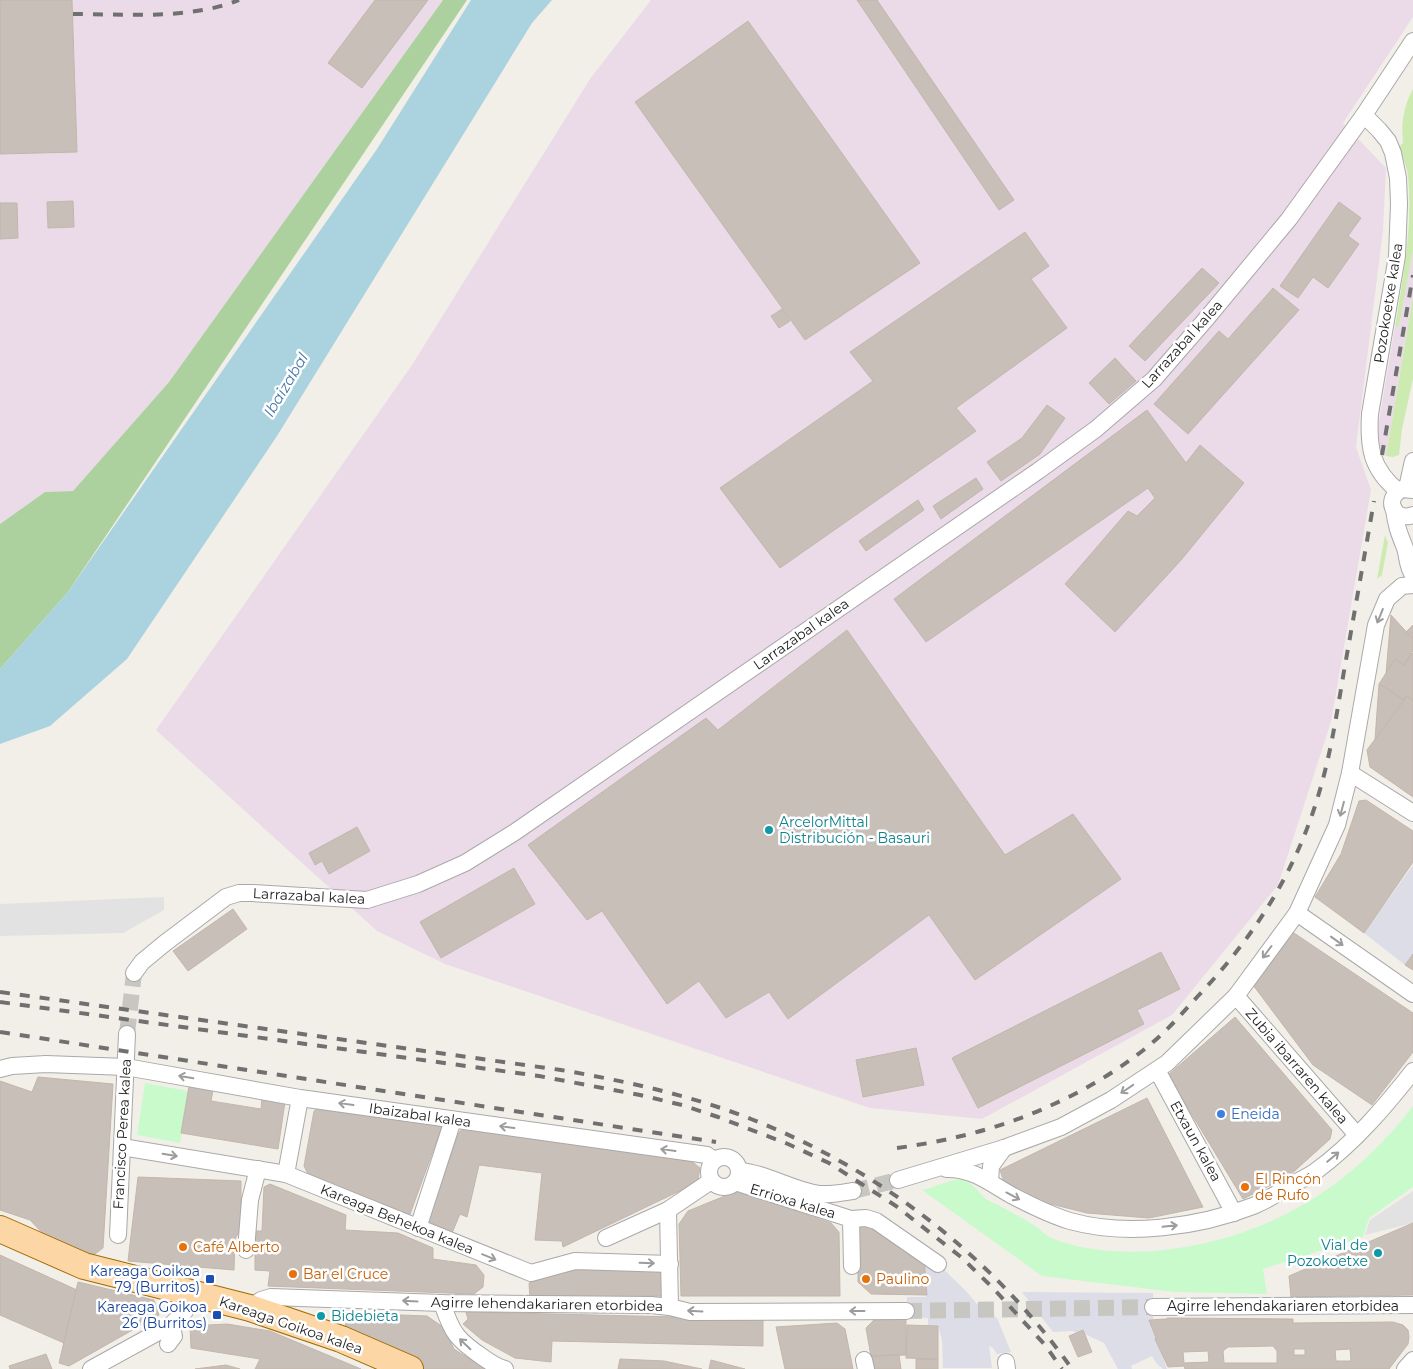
<svg xmlns="http://www.w3.org/2000/svg" width="1413" height="1369" viewBox="0 0 1413 1369" font-family="Montserrat,sans-serif">
<rect width="100%" height="100%" fill="#f2efe9"/>
<!-- industrial -->
<g fill="#ebdbe8">
<polygon points="0,0 443,0 169,382 73,491 45,492 0,524"/>
<polygon points="651,0 1413,0 1413,17 1343,123 1386,168 1383,230 1356,447 1371,490 1331,722 1278,885 1172,1015 982,1119 870,1108 445,964 377,931 156,730 412,365 590,79"/>
<polygon points="1413,250 1413,297 1386,456 1379,454 1377,443 1378,427 1395,327 1399,326"/>
</g>
<!-- grass -->
<g fill="#cdebb0">
<path d="M1413 89V250L1399 326 1395 327C1403 278 1413 226 1408 176 1407 166 1402 156 1399 147L1403 143C1401 124 1403 107 1413 89Z"/>
<polygon points="1413,297 1413,379 1402,429 1399,455 1393,457 1386,456"/>
<polygon points="1385,535 1388,543 1382,575 1377,579"/>
</g>
<!-- forest -->
<polygon fill="#add19e" points="443,0 467,0 68,592 0,669 0,524 45,492 73,491 169,382"/>
<!-- park -->
<g fill="#c8facc">
<polygon points="145,1083 188,1091 180,1143 137,1135"/>
<path d="M1413 1106V1187L1369 1218 1363 1237 1263 1269 1267 1294 1175 1292 1042 1276 922 1190C932 1188 953 1178 962 1180 971 1182 977 1190 983 1196 986 1200 992 1202 996 1204 1008 1210 1020 1217 1032 1224 1039 1228 1046 1236 1054 1239 1086 1251 1120 1253 1154 1251 1261 1242 1348 1191 1413 1106Z"/>
</g>
<!-- parking -->
<g fill="#e2e2e2">
<polygon points="164,897 164,910 123,933 0,936 0,904"/>
<polygon points="1413,1191 1413,1223 1365,1235 1370,1220"/>
</g>
<!-- plaza -->
<g fill="#dddde8">
<polygon points="1413,865 1413,954 1405,965 1364,933"/>
<polygon points="938,1264 965,1290 982,1310 997,1318 1011,1352 997,1354 993,1348 989,1346 992,1368 943,1368 942,1340 938,1326 928,1326 928,1318 906,1317 907,1297 926,1297 924,1265"/>
<polygon points="1022,1292 1153,1293 1153,1319 1149,1319 1167,1369 1163,1369 1157,1364 1152,1356 1131,1366 1132,1369 1118,1369 1104,1343 1087,1335 1072,1331 1053,1332"/>
</g>
<!-- water -->
<polygon fill="#aad3df" points="471,0 552,0 532,23 277,436 127,659 50,726 0,744 0,669 68,592 377,149"/>
<!-- building -->
<g fill="#c7bfb8" stroke="#c4b6ab" fill-rule="evenodd">
<polygon points="0,0 72,0 77,152 0,154"/>
<polygon points="375,0 428,0 362,88 328,63"/>
<polygon points="857,0 877,0 1014,200 999,210"/>
<polygon points="748,21 920,263 805,340 635,102"/>
<polygon points="73,201 74,227 48,228 47,202"/>
<polygon points="1339,202 1361,218 1348,236 1359,244 1328,288 1313,277 1298,298 1280,286"/>
<polygon points="0,203 17,203 18,238 0,239"/>
<polygon points="1025,232 1049,266 1031,279 1067,328 956,408 976,431 780,568 720,488 873,381 850,352"/>
<polygon points="1202,268 1219,283 1145,361 1129,346"/>
<polygon points="1273,288 1299,310 1188,434 1154,404 1219,331 1228,339"/>
<polygon points="782,309 790,321 779,328 771,316"/>
<polygon points="1115,358 1136,381 1109,404 1089,383"/>
<polygon points="1047,405 1065,418 1040,454 1001,481 987,462 1022,438"/>
<polygon points="1147,410 1186,463 1200,445 1244,483 1182,559 1115,632 1065,584 1128,511 1137,516 1155,498 1148,488 926,642 894,599"/>
<polygon points="976,478 983,489 941,519 933,506"/>
<polygon points="918,500 924,510 866,551 859,541"/>
<polygon points="1391,615 1413,639 1413,651 1404,665 1395,659 1386,674"/>
<polygon points="1413,625 1413,639 1406,632"/>
<polygon points="847,630 1005,855 1073,814 1121,879 975,980 929,915 788,1019 769,992 726,1018 699,981 667,1004 602,911 587,920 528,845 706,718 718,730"/>
<polygon points="1412,653 1413,654 1413,701 1407,696 1404,700 1379,684 1395,659 1404,665"/>
<polygon points="1379,684 1404,700 1375,740"/>
<polygon points="1407,696 1413,701 1413,797 1370,767 1367,750"/>
<polygon points="1366,800 1413,831 1413,862 1364,933 1315,897 1341,854 1359,801"/>
<polygon points="357,827 370,851 329,874 322,861 315,865 309,853"/>
<polygon points="514,868 535,904 441,958 420,922"/>
<polygon points="233,909 247,929 188,971 173,951"/>
<polygon points="1294,933 1413,1013 1413,1052 1372,1105 1313,1065 1253,985"/>
<polygon points="1161,952 1180,989 1137,1010 1144,1024 978,1108 952,1058"/>
<polygon points="1413,954 1413,970 1405,965"/>
<polygon points="1235,1017 1332,1130 1330,1139 1289,1176 1243,1199 1168,1075"/>
<polygon points="916,1048 924,1085 863,1097 856,1060"/>
<polygon points="38,1077 113,1084 103,1248 95,1254 53,1244 30,1220 0,1210 0,1081 32,1092"/>
<polygon points="189,1086 213,1090 211,1101 261,1109 262,1098 285,1102 278,1149 181,1133"/>
<polygon points="1147,1098 1203,1207 1149,1218 1087,1213 1039,1201 1005,1185 1000,1170"/>
<polygon points="322,1105 442,1126 409,1217 309,1176 304,1166 314,1111"/>
<polygon points="469,1125 690,1160 700,1168 698,1179 692,1185 563,1247 562,1241 535,1240 542,1173 479,1165 467,1217 460,1214 452,1233 428,1221 459,1132"/>
<polygon points="138,1177 241,1181 241,1228 235,1239 234,1270 128,1261"/>
<polygon points="270,1184 346,1215 345,1230 398,1233 433,1248 433,1259 476,1265 484,1275 483,1287 474,1294 268,1286 270,1271 255,1270 255,1231 262,1231 264,1187"/>
<polygon points="737,1191 831,1223 839,1232 840,1296 681,1296 679,1224 688,1211"/>
<polygon points="864,1221 924,1257 927,1295 871,1294 858,1282 858,1227"/>
<polygon points="1413,1223 1413,1295 1291,1297 1289,1276"/>
<polygon points="0,1255 77,1290 64,1343 0,1315"/>
<polygon points="576,1267 663,1269 664,1296 530,1298 529,1283"/>
<polygon points="78,1282 154,1300 159,1315 69,1366 59,1363"/>
<polygon points="466,1312 763,1319 763,1346 552,1341 551,1362 515,1358 482,1340 463,1324 468,1319"/>
<polygon points="345,1313 427,1316 443,1327 454,1349 485,1369 424,1369 346,1334"/>
<path d="M1167 1318 1293 1319V1323L1393 1322 1403 1325 1408 1330 1409 1337 1408 1344 1389 1369H1185L1184 1366 1168 1367 1155 1339 1156 1338 1149 1320 1167 1319ZM1273 1346 1277 1351V1363H1224L1223 1351 1228 1347ZM1294 1349H1305V1355H1294ZM1350 1349 1351 1361H1336L1335 1350ZM1208 1351 1209 1362 1184 1363 1183 1352Z"/>
<polygon points="906,1319 906,1355 871,1356 866,1328 874,1320"/>
<polygon points="837,1323 845,1329 853,1369 785,1369 776,1327"/>
<polygon points="227,1324 270,1331 361,1369 255,1369 260,1359 191,1348 190,1326"/>
<polygon points="907,1325 938,1326 938,1359 906,1358"/>
<polygon points="1083,1330 1092,1352 1078,1357 1069,1336"/>
<polygon points="46,1354 52,1369 10,1369 9,1366"/>
<polygon points="899,1355 901,1369 874,1369 871,1356"/>
<polygon points="620,1359 664,1361 702,1369 618,1369"/>
<rect x="916" y="1359" width="22" height="10"/>
<polygon points="711,1360 745,1369 709,1369"/>
<polygon points="226,1365 240,1369 195,1369"/>
</g>
<g fill="none" stroke-linecap="round" stroke-linejoin="round">
<!-- street-tunnel -->
<g stroke="#c8c6c1" stroke-width="16" stroke-dasharray="16 8" stroke-linecap="butt">
<polyline points="127,1034 134,973"/>
<polyline points="853,1191 898,1180"/>
<polyline points="906,1311 1153,1307"/>
</g>
<!-- street casing -->
<g stroke="#a9a9a9" stroke-width="18">
<g id="street">
<path d="M1364 115 1379 130 1388 141 1393 153 1398 178 1399 204 1397 256 1370 414C1368 447 1371 469 1398 491"/>
<polyline points="1407,488 1413,461"/>
<path d="M1413 490 1402 489C1383 499 1394 522 1413 515"/>
<path d="M1394 509C1396 526 1399 533 1405 548 1408 558 1407 566 1413 575"/>
<polyline points="1350,773 1413,813"/>
<polyline points="1297,913 1413,994"/>
<polyline points="134,973 142,962 165,943 226,897 239,893 252,893 367,900 418,884 465,863 515,832 1038,471 1096,429 1154,379 1207,318 1289,219 1364,115 1413,41"/>
<polyline points="1236,996 1357,1135"/>
<polyline points="0,1069 12,1066 46,1064 126,1067 300,1098 707,1155 714,1160"/>
<polyline points="1157,1070 1234,1213"/>
<polyline points="122,1147 286,1174 531,1273 575,1261 670,1264"/>
<circle cx="724" cy="1172" r="15"/>
<path d="M946 1169C972 1168 990 1183 1011 1195 1030 1205 1050 1215 1070 1221 1127 1237 1199 1227 1253 1206 1266 1201 1278 1193 1289 1186 1298 1181 1308 1177 1316 1171 1354 1143 1384 1108 1413 1071"/>
<path d="M739 1171C765 1173 788 1188 814 1193 827 1196 840 1193 853 1191"/>
<polyline points="286,1174 300,1098"/>
<polyline points="898,1180 1004,1148 1061,1127 1111,1100 1167,1063 1236,996 1297,913 1337,825 1350,773 1376,625 1387,599 1402,586 1413,585"/>
<polyline points="735,1182 851,1219 852,1266"/>
<polyline points="990,1182 991,1166 1004,1148"/>
<polyline points="668,1210 670,1307"/>
<polyline points="851,1219 866,1218 876,1221 938,1264"/>
<polyline points="418,1228 453,1120"/>
<polyline points="118,1235 127,1034"/>
<polyline points="606,1238 668,1210 711,1181"/>
<polyline points="246,1250 250,1200 258,1169"/>
<path d="M442 1303C452 1333 457 1340 484 1358 491 1363 497 1367 505 1369"/>
<polyline points="1153,1307 1413,1305"/>
<polyline points="250,1308 261,1300 271,1297 442,1303 651,1305 670,1307 690,1312 906,1311"/>
<polyline points="168,1344 174,1336 171,1325"/>
<polyline points="864,1360 866,1369"/>
<polyline points="1006,1362 1007,1369"/>
<polyline points="91,1369 171,1325 185,1311 192,1293"/>
<polyline points="1405,1369 1413,1360"/>
</g>
</g>
<!-- primary casing -->
<g stroke="#a06b00" stroke-width="28">
<polyline id="primary" points="0,1229 84,1266 250,1308 341,1339 410,1369"/>
</g>
<!-- street -->
<use href="#street" stroke="#fff" stroke-width="16"/>
<!-- primary -->
<use href="#primary" stroke="#fcd6a4" stroke-width="26"/>
<!-- rail -->
<g stroke="#707070" stroke-width="4" stroke-dasharray="10 10" stroke-linecap="butt">
<path d="M73 14C126 14 189 20 239 0"/>
<polyline points="1382,455 1413,275"/>
<path d="M0 992 561 1070C625 1081 690 1095 751 1119 879 1169 993 1257 1072 1369"/>
<polyline points="0,1002 539,1076 640,1095 682,1105 718,1117 788,1144 829,1163 896,1206 961,1257 993,1288 1045,1345 1062,1369"/>
<polyline points="0,1032 716,1142"/>
<path d="M897 1148C950 1141 1005 1127 1054 1104 1090 1088 1132 1062 1161 1035 1174 1023 1186 1009 1198 996 1254 937 1296 872 1319 793 1331 753 1337 712 1344 671 1354 615 1364 558 1374 501"/>
</g>
</g>
<!-- one-way arrows -->
<defs><path id="oneway-shaft" d="M-6 0H5M1.5-3L5.5 0L1.5 3" fill="none" stroke-width="1.6" stroke-linecap="round" stroke-linejoin="round" transform="scale(1.25)"/></defs>
<g stroke="#9c9c9c">
<use href="#oneway-shaft" transform="translate(1380 616) rotate(112)"/>
<use href="#oneway-shaft" transform="translate(1342 809) rotate(105)"/>
<use href="#oneway-shaft" transform="translate(1337 941) rotate(36)"/>
<use href="#oneway-shaft" transform="translate(1267 952) rotate(127)"/>
<use href="#oneway-shaft" transform="translate(186 1077) rotate(-170)"/>
<use href="#oneway-shaft" transform="translate(1127 1089) rotate(146)"/>
<use href="#oneway-shaft" transform="translate(346 1104) rotate(-172)"/>
<use href="#oneway-shaft" transform="translate(507 1127) rotate(-172)"/>
<use href="#oneway-shaft" transform="translate(668 1150) rotate(-172)"/>
<use href="#oneway-shaft" transform="translate(170 1155) rotate(9)"/>
<use href="#oneway-shaft" transform="translate(1333 1157) rotate(-40)"/>
<use href="#oneway-shaft" transform="translate(1013 1196) rotate(28)"/>
<use href="#oneway-shaft" transform="translate(1170 1226) rotate(-6)"/>
<use href="#oneway-shaft" transform="translate(489 1257) rotate(22)"/>
<use href="#oneway-shaft" transform="translate(647 1263) rotate(2)"/>
<use href="#oneway-shaft" transform="translate(410 1301) rotate(-177)"/>
<use href="#oneway-shaft" transform="translate(695 1311) rotate(-177)"/>
<use href="#oneway-shaft" transform="translate(857 1311) rotate(180)"/>
<use href="#oneway-shaft" transform="translate(465 1344) rotate(-136)"/>
</g>
<!-- markers -->
<g fill="#0f9aa8" stroke="#fff" stroke-width="2">
<circle cx="769" cy="830" r="5"/>
<circle cx="1378" cy="1253" r="5"/>
<circle cx="321" cy="1316" r="5"/>
</g>
<circle fill="#3f7fe0" stroke="#fff" stroke-width="2" cx="1221" cy="1114" r="5"/>
<g fill="#e8710a" stroke="#fff" stroke-width="2">
<circle cx="1245" cy="1187" r="5"/>
<circle cx="183" cy="1247" r="5"/>
<circle cx="293" cy="1274" r="5"/>
<circle cx="866" cy="1279" r="5"/>
</g>
<g fill="#1a4fb4" stroke="#fff" stroke-width="2">
<rect x="205" y="1274" width="10" height="10" rx="2.5"/>
<rect x="212" y="1310" width="10" height="10" rx="2.5"/>
</g>
<g text-anchor="middle" stroke-width="5" stroke-linejoin="round" paint-order="stroke">
<!-- street labels -->
<g font-size="14" fill="#222" stroke="#fff">
<text transform="translate(1388 303) rotate(-81)" y="5">Pozokoetxe kalea</text>
<text transform="translate(1182 344) rotate(-48)" y="5">Larrazabal kalea</text>
<text transform="translate(801 634) rotate(-35)" y="5">Larrazabal kalea</text>
<text transform="translate(309 896) rotate(3)" y="5">Larrazabal kalea</text>
<text transform="translate(1297 1066) rotate(49)" y="5">Zubia ibarraren kalea</text>
<text transform="translate(420 1115) rotate(8)" y="5">Ibaizabal kalea</text>
<text transform="translate(122 1134) rotate(-87)" y="5">Francisco Perea kalea</text>
<text transform="translate(1196 1141) rotate(61)" y="5">Etxaun kalea</text>
<text transform="translate(793 1201) rotate(17)" y="5">Errioxa kalea</text>
<text transform="translate(397 1219) rotate(22)" y="5">Kareaga Behekoa kalea</text>
<text transform="translate(547 1304) rotate(1)" y="5">Agirre lehendakariaren etorbidea</text>
<text x="1283" y="1311">Agirre lehendakariaren etorbidea</text>
<text transform="translate(291 1325) rotate(19)" y="5">Kareaga Goikoa kalea</text>
</g>
<!-- culture labels -->
<g font-size="14" fill="#0d838f" stroke="#fff" text-anchor="start">
<text x="779" y="827">ArcelorMittal<tspan x="779" dy="16">Distribución - Basauri</tspan></text>
<text x="1368" y="1250" text-anchor="end">Vial de<tspan x="1368" dy="16">Pozokoetxe</tspan></text>
<text x="331" y="1321">Bidebieta</text>
</g>
<!-- shop labels -->
<g font-size="14" fill="#366cbe" stroke="#fff" text-anchor="start">
<text x="1231" y="1119">Eneida</text>
</g>
<!-- food labels -->
<g font-size="14" fill="#c56008" stroke="#fff" text-anchor="start">
<text x="1255" y="1184">El Rincón<tspan x="1255" dy="16">de Rufo</tspan></text>
<text x="193" y="1252">Café Alberto</text>
<text x="303" y="1279">Bar el Cruce</text>
<text x="876" y="1284">Paulino</text>
</g>
<!-- transit labels -->
<g font-size="14" fill="#164399" stroke="#fff" text-anchor="end">
<text x="200" y="1276">Kareaga Goikoa<tspan x="200" dy="16">79 (Burritos)</tspan></text>
<text x="207" y="1312">Kareaga Goikoa<tspan x="207" dy="16">26 (Burritos)</tspan></text>
</g>
<!-- water labels -->
<g font-size="15" font-style="italic" fill="#4a7aab" stroke="#fff">
<text transform="translate(286 385) rotate(-59)" y="5">Ibaizabal</text>
</g>
</g>
</svg>
